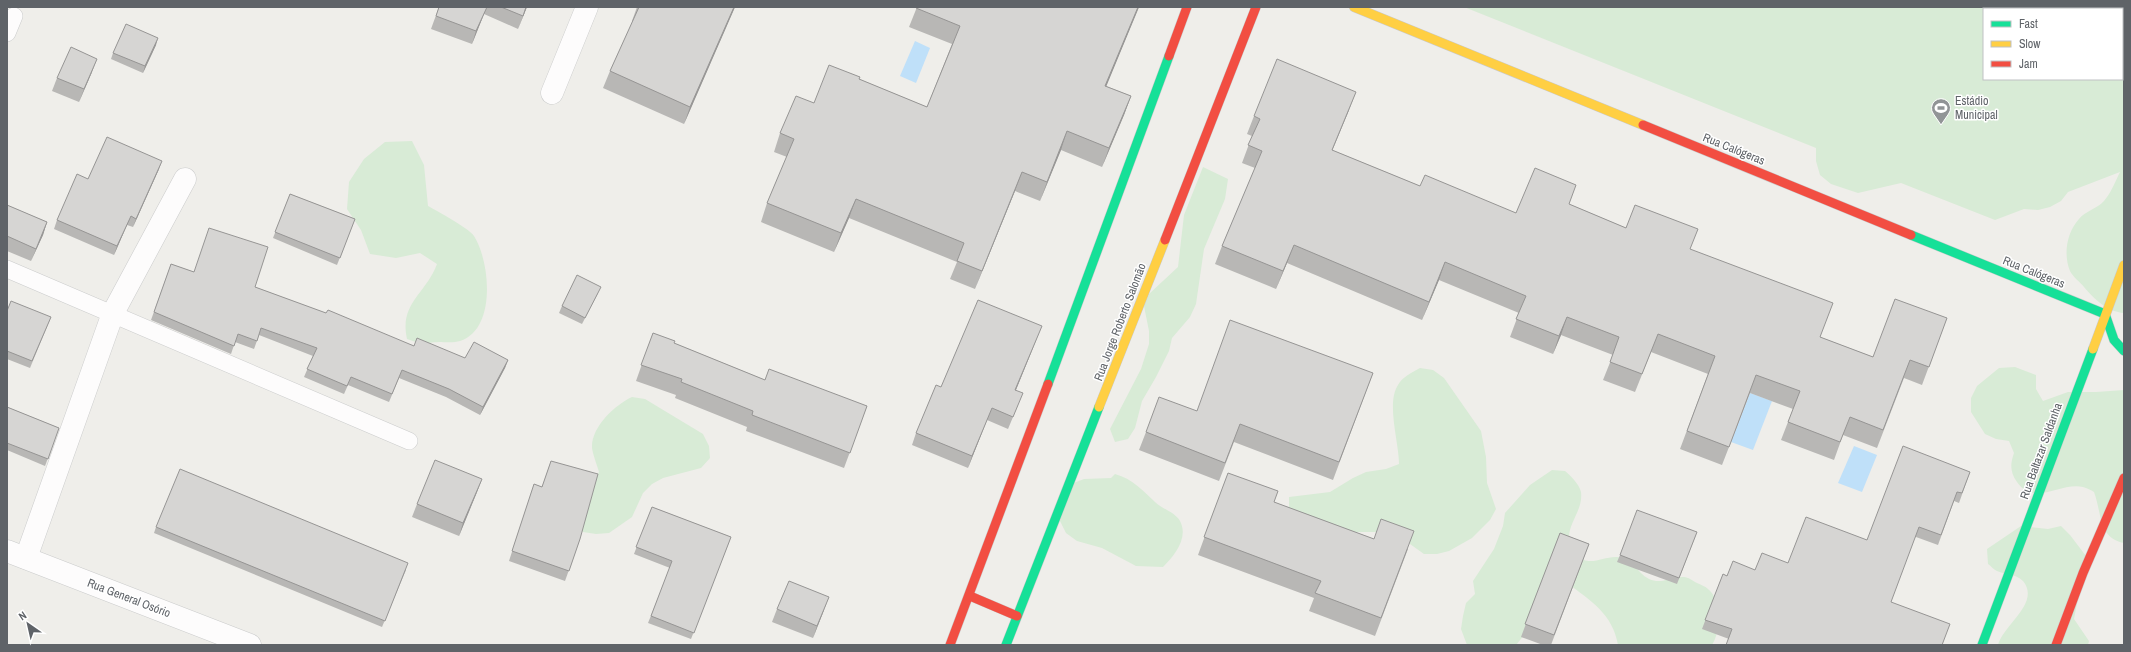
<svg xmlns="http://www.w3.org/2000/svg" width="2131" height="652" viewBox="0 0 2131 652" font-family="'Archivo Narrow',sans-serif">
<rect width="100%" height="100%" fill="#efeeea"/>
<!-- green -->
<g fill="#d8ebd6" fill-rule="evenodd">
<path d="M1464 7H2124V313C2108 312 2094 299 2084 287 2080 282 2073 277 2070 271 2063 254 2067 232 2079 219 2085 211 2097 209 2104 201 2111 193 2115 182 2120 172L2068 192 2061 201 2050 207 2038 210 2024 209 1995 220 1901 183 1858 193 1831 184 1820 175 1816 161V148ZM1984 9H2122V79H1984Z"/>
<path d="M412 141 424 165 428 206C437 211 470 229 474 236 490 261 497 329 460 341 454 343 445 342 439 342 423 343 423 345 407 339 399 303 426 294 437 264L420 253 396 258 370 254 361 230 347 209 349 182 364 159 385 142Z"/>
<polygon points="1203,167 1228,179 1225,199 1204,249 1196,304 1190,317 1172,338 1169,351 1156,377 1142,401 1135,428 1128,439 1115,442 1110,429 1141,369 1149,344 1149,331 1144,306 1149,294 1178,267 1184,215"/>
<path d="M2015 367 2036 375V389L2043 401 2068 392H2096L2124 390V543C2098 538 2102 513 2094 492 2091 490 2087 488 2083 487 2060 482 2034 507 2017 482 2010 472 2010 464 2014 453L2009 441 1996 439 1985 434 1971 412V398L1977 386 1999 368Z"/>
<path d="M1420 368 1433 370 1444 378 1481 431 1486 457 1487 483 1496 509 1490 520 1472 538 1449 551 1437 554H1424L1403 539 1377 532H1352L1289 510V497L1330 492 1353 478 1366 472 1386 469 1399 464C1399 442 1386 403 1398 385 1402 377 1413 372 1420 368Z"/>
<path d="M632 397 645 399 703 434 709 446 710 458 701 468 663 478 652 484 643 493 632 517 609 533 596 534 583 532 575 521 584 495 599 472C597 465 593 455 592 448 591 427 615 405 632 397Z"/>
<path d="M1552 470 1565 471C1571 476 1579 484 1581 492 1584 516 1556 531 1577 555 1589 568 1603 556 1617 557 1635 559 1636 572 1649 579 1662 585 1671 576 1684 577 1688 577 1693 581 1697 583 1701 585 1705 586 1708 589 1722 600 1721 631 1712 645H1618C1613 614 1590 600 1567 583L1516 645H1467L1461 629 1463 616 1466 603 1475 594 1473 581 1494 549 1503 526 1505 513 1530 485Z"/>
<path d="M1115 474C1133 479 1142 490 1155 502 1162 509 1175 512 1180 521 1189 538 1174 556 1163 567L1136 566 1102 548 1077 541 1066 533 1060 521 1071 484 1084 479 1111 478Z"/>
<path d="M2021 526 2048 529 2061 526 2070 535 2086 556 2074 619 2089 641 2088 645H1998C2003 625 2041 603 2023 581 2015 573 2006 575 1997 571 1994 570 1991 566 1988 564L1987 549Z"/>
</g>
<!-- water -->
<g fill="#bfe0f9">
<polygon points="915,41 930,48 916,83 900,76"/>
<polygon points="1750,393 1772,401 1753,450 1731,442"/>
<polygon points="1854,446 1877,455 1862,492 1838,483"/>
</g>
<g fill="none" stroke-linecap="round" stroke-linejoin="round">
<!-- lane casing -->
<g stroke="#cbcccc" stroke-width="18">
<g id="lane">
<polyline points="7,33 14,16"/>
<polyline points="7,269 409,441"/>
</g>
</g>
<!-- street casing -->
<g stroke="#cbcccc" stroke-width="23">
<g id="street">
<polyline points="552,93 587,7"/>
<polyline points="7,551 250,645"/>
<polyline points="26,558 113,313 185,179"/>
</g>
</g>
<!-- fast casing -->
<g stroke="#cacacb" stroke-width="10">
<g id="fast">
<polyline points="1911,235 2105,314"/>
<polyline points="2105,314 2114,340 2124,351"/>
<polyline points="1048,384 1169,56"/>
<polyline points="1006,645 1099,407"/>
<polyline points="1982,645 2093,349"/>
</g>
</g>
<!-- slow casing -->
<g stroke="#cacacb" stroke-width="10">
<g id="slow">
<polyline points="1354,7 1643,125"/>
<polyline points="2093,349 2124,265"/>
<polyline points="1099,407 1165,240"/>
</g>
</g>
<!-- jam casing -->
<g stroke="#cacacb" stroke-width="10">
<g id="jam">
<polyline points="1169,56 1187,7"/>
<polyline points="1643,125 1911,235"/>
<polyline points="1165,240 1256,7"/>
<polyline points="970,596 1017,616"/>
<polyline points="950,645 1048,384"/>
<polyline points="2056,645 2083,573 2124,478"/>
</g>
</g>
<!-- lane -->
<use href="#lane" stroke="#fdfcfc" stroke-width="17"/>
<!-- street -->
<use href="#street" stroke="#fdfcfc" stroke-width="22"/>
<!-- fast -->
<use href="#fast" stroke="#16e098" stroke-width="9"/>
<!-- slow -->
<use href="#slow" stroke="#ffcf43" stroke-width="9"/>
<!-- jam -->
<use href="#jam" stroke="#f24e42" stroke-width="9"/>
</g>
<!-- wall -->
<g fill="#b8b7b5">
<polygon points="439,7 527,7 518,29 484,14 472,44 431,29"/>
<polygon points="637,7 735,7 684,124 603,88 610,71 633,21 632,21"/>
<polygon points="917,7 1139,7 1106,86 1131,96 1124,115 1102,167 1061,150 1040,201 1015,191 975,289 950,279 957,262 849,218 834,252 761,222 767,203 787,157 774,152 780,133 814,103 859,79 927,107 952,44 909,27"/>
<polygon points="156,45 143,73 111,59 113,53"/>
<polygon points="92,72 79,102 52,91 57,78"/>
<polygon points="1349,110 1332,150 1420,186 1516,213 1569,204 1626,228 1691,250 1820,337 1873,357 1947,318 1922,385 1904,378 1877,448 1843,435 1834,460 1781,440 1793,409 1750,393 1722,465 1680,449 1708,374 1651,352 1635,392 1603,380 1613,355 1561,335 1553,354 1510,337 1519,313 1439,280 1422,320 1287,263 1276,289 1215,264 1222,246 1255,168 1242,163 1252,136 1247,134 1254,116"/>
<polygon points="159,169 133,227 127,225 114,255 54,229 57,220"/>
<polygon points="290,194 355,219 337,265 273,238"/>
<polygon points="7,205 47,222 43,235 31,261 7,251"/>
<polygon points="171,264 194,272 255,287 414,346 465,358 508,360 505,368 480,415 446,397 399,378 389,402 348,385 344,394 304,377 313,356 259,335 254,349 235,342 231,354 151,320"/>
<polygon points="598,293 582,324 559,313 562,306"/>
<polygon points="7,311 51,317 30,368 7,359"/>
<polygon points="653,333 674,343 765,380 867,406 844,468 746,431 747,427 675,398 676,395 636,381"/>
<polygon points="1037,338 1016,390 1018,405 1008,429 987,420 968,468 912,445 916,433 941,387"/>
<polygon points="1373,373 1333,480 1234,442 1219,481 1139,450 1146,432 1197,411"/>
<polygon points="7,407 59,428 45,466 7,450"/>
<polygon points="551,461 580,539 565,581 509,561 534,484 542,487"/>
<polygon points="1970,472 1959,503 1954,501 1938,545 1916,537 1729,639 1702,629 1723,574 1727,576 1788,563 1867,540"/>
<polygon points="1228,473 1274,502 1374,539 1408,549 1375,636 1309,611 1314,598 1198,555"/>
<polygon points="482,479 477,492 459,536 412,517 417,504"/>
<polygon points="652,507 731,537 691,639 648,623 670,568 634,554"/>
<polygon points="156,527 406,570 382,627 154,533"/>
<polygon points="1697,532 1677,584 1617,562 1620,555"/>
<polygon points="1560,533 1589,544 1551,645 1543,645 1521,637"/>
<polygon points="777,609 824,610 813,638 772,622"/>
</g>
<!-- shaded-wall -->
<g fill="#969594">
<polygon points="487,7 484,14 472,44 476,31"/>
<polygon points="526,7 527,7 518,29 523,16"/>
<polygon points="734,7 735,7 684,124 690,107"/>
<polygon points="1138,7 1139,7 1099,104 1105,86"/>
<polygon points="158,38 156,45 143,73 145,66"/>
<polygon points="97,59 92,72 79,102 84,89"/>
<polygon points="1356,92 1349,110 1325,168 1332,150"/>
<polygon points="1131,96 1124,115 1102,167 1109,148"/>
<polygon points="1067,131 1061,150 1040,201 1047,182"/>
<polygon points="162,161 159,169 133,227 136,219"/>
<polygon points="1022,172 1015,191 975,289 982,271"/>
<polygon points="856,199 849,218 834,252 841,233"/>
<polygon points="131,216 127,225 114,255 117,246"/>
<polygon points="47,222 43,235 31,261 36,249"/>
<polygon points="1294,245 1287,263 1276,289 1283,271"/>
<polygon points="1445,262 1439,280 1422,320 1429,302"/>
<polygon points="1567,317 1561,335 1553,354 1559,336"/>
<polygon points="1042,326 1037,338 1011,402 1015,390"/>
<polygon points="508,360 505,368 480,415 483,407"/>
<polygon points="992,408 987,420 968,468 972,456"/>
<polygon points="482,479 477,492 459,536 463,523"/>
<polygon points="829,597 824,610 813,638 817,626"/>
</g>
<!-- building -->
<g fill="#d6d5d3" stroke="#969594">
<polygon points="439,7 487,7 476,31 436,16"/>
<polygon points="501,7 526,7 523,16"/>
<polygon points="639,7 734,7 690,107 610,71"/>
<polygon points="917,7 1138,7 1105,86 1131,96 1109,148 1067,131 1047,182 1022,172 982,271 957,261 964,243 856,199 841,233 767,203 794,139 780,133 796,96 814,103 829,65 860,77 859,79 927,107 960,26 916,8"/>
<polygon points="126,24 158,38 145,66 113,53"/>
<polygon points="71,47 97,59 84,89 57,78"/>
<polygon points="1277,59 1356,92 1332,150 1420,186 1425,175 1516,213 1535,168 1576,185 1569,204 1626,228 1635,205 1698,229 1690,249 1833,303 1820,337 1873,357 1895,299 1947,318 1929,367 1910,360 1883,430 1850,417 1840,442 1788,422 1800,391 1756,375 1729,447 1687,431 1715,356 1658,334 1642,374 1610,362 1619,337 1567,317 1559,336 1516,319 1526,296 1445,262 1429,302 1294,245 1283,271 1222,246 1262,151 1248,145 1260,119 1254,116"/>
<polygon points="107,137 162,161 136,219 131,216 117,246 57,220 77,174 88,179"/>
<polygon points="290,194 355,219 340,258 275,232"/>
<polygon points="7,205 47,222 36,249 7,236"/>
<polygon points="209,228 268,247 255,287 326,313 328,310 414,346 417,338 465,358 474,342 508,360 483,407 449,389 402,370 392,394 351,377 347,386 307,369 317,348 261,328 257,341 238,334 234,346 154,312 171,264 194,272"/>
<polygon points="577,275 601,287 585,318 562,306"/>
<polygon points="978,300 1042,326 1015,390 1023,393 1013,417 992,408 972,456 916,433 936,385 941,387"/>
<polygon points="11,301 51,317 32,361 7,351 7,311"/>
<polygon points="1230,320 1373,373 1339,462 1240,424 1225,463 1146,432 1159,397 1197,411"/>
<polygon points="653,333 675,341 674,343 765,380 769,369 867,406 850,453 752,415 753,411 681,382 682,379 641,365"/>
<polygon points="7,407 59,428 48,459 7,443"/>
<polygon points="1903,446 1970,472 1962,493 1957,492 1941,535 1919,527 1891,602 1950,624 1942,645 1726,645 1732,629 1705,620 1723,574 1727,576 1733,561 1755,570 1762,553 1788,563 1806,517 1867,540"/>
<polygon points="435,460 482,479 463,523 417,504"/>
<polygon points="551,461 598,474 580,539 569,571 512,551 534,484 542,487"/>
<polygon points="180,469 408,563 385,621 156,527"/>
<polygon points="1228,473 1278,491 1274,502 1374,539 1381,519 1414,531 1381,618 1315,593 1321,581 1204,537"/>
<polygon points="652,507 731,537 694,633 651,616 672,561 636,547"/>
<polygon points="1637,510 1697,532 1679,578 1620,555"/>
<polygon points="1560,533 1589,544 1554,635 1525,624"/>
<polygon points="789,581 829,597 817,626 777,609"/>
</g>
<!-- icons -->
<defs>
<g id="stadium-pin" transform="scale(1)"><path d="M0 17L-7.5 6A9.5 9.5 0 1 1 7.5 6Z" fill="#919496" stroke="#fff"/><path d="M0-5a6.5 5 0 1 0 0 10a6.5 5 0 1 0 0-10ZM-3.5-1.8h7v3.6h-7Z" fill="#fff"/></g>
</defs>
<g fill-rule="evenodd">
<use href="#stadium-pin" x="1941" y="108"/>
</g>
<g text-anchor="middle" stroke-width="3" stroke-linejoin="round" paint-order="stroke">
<!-- poi labels -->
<g font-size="12" fill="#5f6368" stroke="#fff" text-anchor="start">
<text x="1955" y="105">Estádio<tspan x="1955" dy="14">Municipal</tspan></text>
</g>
<!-- street labels -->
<g font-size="12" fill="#5f6368" stroke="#fff">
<text transform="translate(1734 149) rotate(22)" y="4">Rua Calógeras</text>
<text transform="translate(2034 272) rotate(22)" y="4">Rua Calógeras</text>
<text transform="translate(1120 322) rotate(-69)" y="4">Rua Jorge Roberto Salomão</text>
<text transform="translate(2041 451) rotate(-70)" y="4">Rua Baltazar Saldanha</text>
<text transform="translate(129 598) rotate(21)" y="4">Rua General Osório</text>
</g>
</g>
<!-- border -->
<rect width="2131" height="652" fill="none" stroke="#5f6368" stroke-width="16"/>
<!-- legend -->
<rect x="1983" y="8" width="140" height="72" fill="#ffffff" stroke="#bfc1c3"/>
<rect x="1991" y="21" width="20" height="6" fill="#16e098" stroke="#bfc1c3"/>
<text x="2019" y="28" font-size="12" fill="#5f6368">Fast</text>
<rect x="1991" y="41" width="20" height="6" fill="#ffcf43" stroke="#bfc1c3"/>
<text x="2019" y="48" font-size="12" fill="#5f6368">Slow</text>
<rect x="1991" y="61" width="20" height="6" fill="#f24e42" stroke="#bfc1c3"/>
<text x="2019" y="68" font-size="12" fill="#5f6368">Jam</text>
<!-- north arrow -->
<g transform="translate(28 624) rotate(326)" stroke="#ffffff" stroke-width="3" paint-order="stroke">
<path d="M0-3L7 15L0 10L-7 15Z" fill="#5f6368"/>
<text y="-6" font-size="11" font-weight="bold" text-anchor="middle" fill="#5f6368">N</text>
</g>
</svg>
